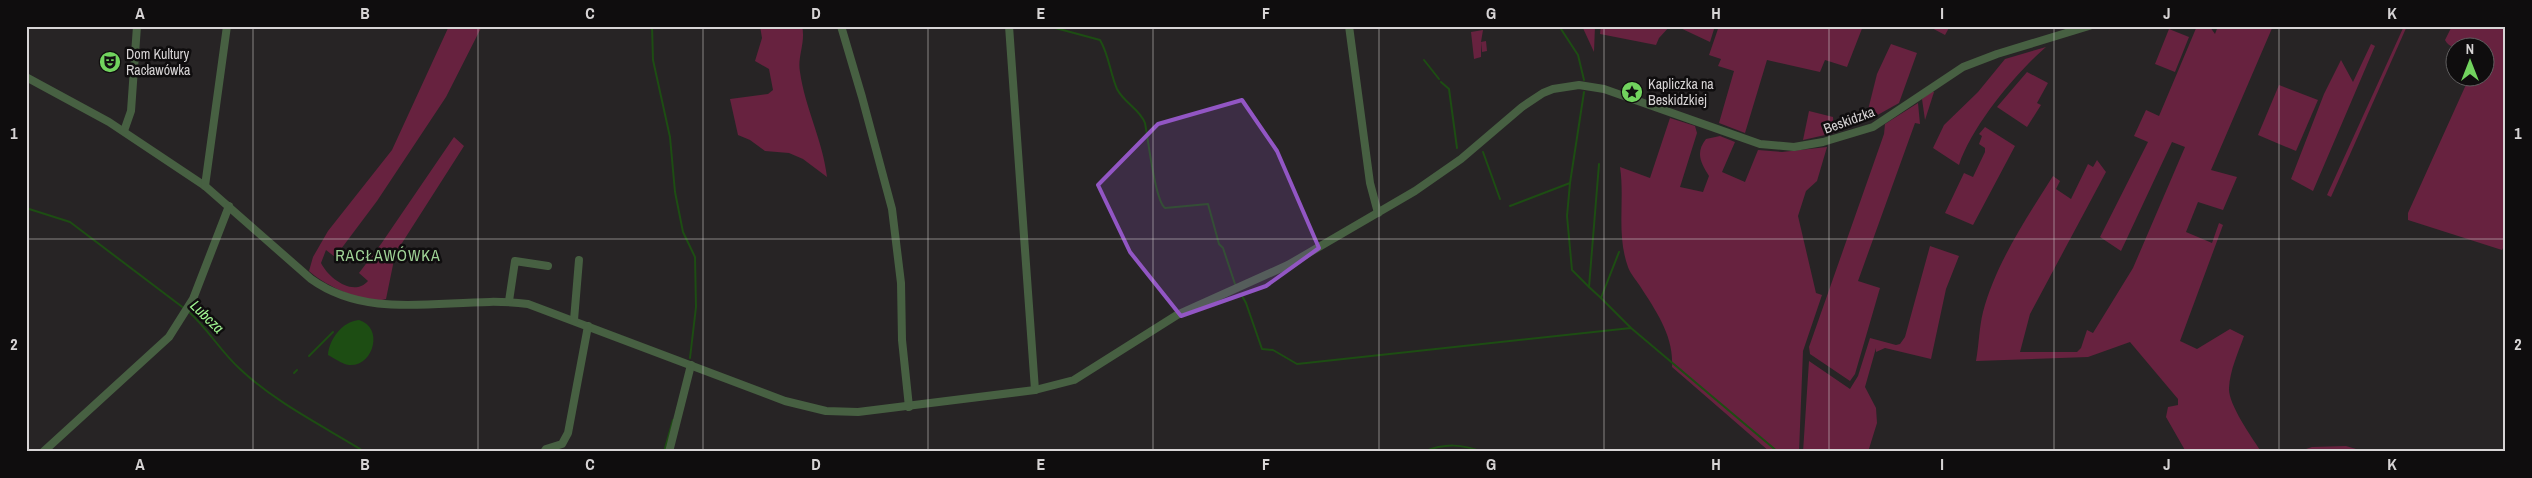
<svg xmlns="http://www.w3.org/2000/svg" width="2532" height="478" viewBox="0 0 2532 478" font-family="'Archivo Narrow',sans-serif">
<rect width="100%" height="100%" fill="#272425"/>
<!-- green -->
<g fill="#67223f">
<path d="M449 26H482L446 97 377 201 335 257 326 250 321 263C329 279 354 297 368 281L359 273 381 244 454 137 464 146 402 243 394 260 386 299C367 306 324 285 309 271L313 257 328 231 392 150Z"/>
<path d="M760 26H802C806 42 797 57 800 72 805 108 823 141 827 177L803 159 789 153 765 151 750 140 738 135 730 99 768 94 773 90 769 69 755 61 762 38Z"/>
<polygon points="1582,26 1595,26 1594,52"/>
<polygon points="1601,26 1670,26 1659,38 1656,45 1600,34"/>
<polygon points="1676,26 1715,26 1710,42"/>
<polygon points="1719,26 1863,26 1847,67 1825,60 1820,72 1767,60 1745,133 1719,123 1734,71 1718,66 1721,59 1709,55"/>
<polygon points="1928,26 1950,26 1945,35"/>
<path d="M2197 26 2210 27 2215 34 2218 26H2273L2211 170 2237 177 2223 210 2198 202 2186 232 2212 243 2219 223 2223 225 2180 341 2197 349 2230 329 2244 336C2238 353 2230 370 2229 388 2228 404 2251 436 2260 450L2265 452H2186L2166 417 2168 407 2178 405V399L2130 342 2088 357 1976 361C1979 345 1979 328 1983 312 1996 263 2026 219 2053 176L2060 181 2056 189 2071 199 2088 164 2093 167 2097 160 2106 172 2030 314 2020 352H2077L2081 348 2087 330 2093 333 2133 268 2185 147 2172 142 2121 251 2100 237 2148 142 2134 136 2146 110 2159 116Z"/>
<polygon points="2404,26 2407,26 2331,197 2327,195"/>
<path d="M2452 26H2506V242L2502 250 2408 220V213L2469 78H2484V48C2471 48 2451 52 2445 40Z"/>
<polygon points="2169,29 2189,37 2175,72 2155,64"/>
<polygon points="1483,30 1481,42 1486,41 1487,51 1482,52 1481,42 1481,57 1474,59 1471,32"/>
<polygon points="1891,44 1917,53 1899,103 1865,122 1877,74"/>
<polygon points="2371,44 2375,46 2313,191 2291,179 2324,94 2341,60 2353,82"/>
<path d="M2046 47C2015 74 1972 126 1959 165L1933 148 1944 125 1978 92 2005 59Z"/>
<polygon points="2027,72 2048,83 2037,103 2041,105 2027,127 1997,107"/>
<polygon points="2279,85 2318,100 2296,151 2258,135"/>
<polygon points="1932,91 1934,92 1925,120 1922,99"/>
<polygon points="1918,103 1920,124 1915,123 1858,281 1880,288 1855,374 1850,381 1810,354 1809,347 1884,134 1885,124"/>
<polygon points="1809,111 1833,117 1834,133 1803,140"/>
<path d="M1670 118 1695 126 1697 133 1680 187 1703 192 1709 176C1701 163 1695 153 1706 139L1720 136 1735 142 1722 172 1745 182 1758 150 1782 152 1827 147 1817 181 1806 191 1798 216 1816 293 1822 295 1803 351 1799 452H1770L1672 367C1674 336 1656 311 1640 286 1636 280 1630 273 1628 267 1616 234 1625 200 1620 167L1650 178Z"/>
<polygon points="1985,127 2015,146 1973,225 1945,213 1964,173 1973,177 1985,152 1985,148 1979,144 1982,136 1979,134"/>
<polygon points="1930,246 1959,256 1946,289 1931,359 1885,348 1876,352 1876,348 1865,387 1876,408 1877,423 1868,452 1803,452 1809,361 1850,389 1858,376 1870,338 1896,345 1900,344 1905,337"/>
<polygon points="2346,446 2366,452 2297,452 2312,447"/>
</g>
<!-- water -->
<path fill="#1d4d13" d="M359 320C384 327 374 367 349 365 342 364 334 358 328 355 329 339 343 321 359 320Z"/>
<g fill="none" stroke-linecap="round" stroke-linejoin="round">
<!-- stream -->
<g stroke="#1d4d13" stroke-width="2">
<polyline points="652,26 653,60 670,137 675,192 683,232 695,257 696,307 690,358"/>
<path d="M1048 26 1100 40C1109 55 1110 73 1117 89 1124 103 1140 109 1145 123 1148 138 1155 201 1165 208L1208 204 1219 244 1223 248 1235 284"/>
<polyline points="1559,26 1578,55 1584,80"/>
<polyline points="1424,60 1439,79"/>
<polyline points="1441,82 1449,89 1457,148"/>
<polyline points="1483,152 1500,199"/>
<polyline points="1599,164 1589,287 1601,298"/>
<polyline points="1570,183 1584,92"/>
<polyline points="1510,206 1570,183 1567,216 1572,270 1589,287"/>
<polyline points="26,208 70,222 185,309"/>
<polyline points="1619,252 1601,298 1631,328"/>
<polyline points="1241,294 1246,303 1262,349 1273,350 1297,364 1631,328 1778,452"/>
<path d="M189 312C208 329 221 352 240 369 276 403 323 426 365 452"/>
<polyline points="309,356 333,332"/>
<polyline points="294,373 297,370"/>
<polyline points="664,452 673,420"/>
<path d="M1423 452C1445 443 1462 444 1483 452"/>
</g>
<!-- minor -->
<g stroke="#476042" stroke-width="8">
<polyline points="841,26 862,97 892,209 901,283 902,340 909,407"/>
<polyline points="1009,26 1035,390"/>
<polyline points="1349,26 1370,183 1378,213"/>
<path d="M26 77 109 122 205 186 311 279C375 325 456 294 528 304L785 401 826 411 858 412 1035 390 1074 380 1177 315 1288 265 1415 191 1461 159 1522 107 1543 93 1553 89 1579 85 1604 89 1760 144 1794 147 1823 142 1873 127 1963 67 1997 54 2089 26"/>
<polyline points="124,131 131,111 137,26"/>
<polyline points="205,186 227,26"/>
<polyline points="509,301 515,261 548,266"/>
<polyline points="574,320 579,260"/>
<polyline points="43,452 169,337 193,299 229,206"/>
<polyline points="544,452 546,449 562,444 568,433 588,326"/>
<polyline points="669,452 691,365"/>
</g>
</g>
<!-- marked area -->
<path fill="#9256c4" fill-opacity="0.2" stroke="#9256c4" stroke-width="4" stroke-linejoin="round" d="M1242 100 1277 151 1319 248 1266 286 1181 316 1130 252 1098 185 1158 124Z"/>
<!-- grid -->
<path fill="none" stroke="#d7d4d5" stroke-width="1" stroke-opacity="0.55" d="M253 26V452M478 26V452M703 26V452M928 26V452M1153 26V452M1379 26V452M1604 26V452M1829 26V452M2054 26V452M2279 26V452M26 239H2506"/>
<!-- icons -->
<defs>
<g id="theatre-disc" transform="scale(1.125)"><circle r="9.5" fill="#71d35e" stroke="#0f0d0e"/><path d="M-5-5.5Q0-4 5-5.5V0Q5 5 0 6Q-5 5-5 0ZM-3.3-2.5H-1v1.5H-3.3ZM1-2.5H3.3v1.5H1ZM-2.8 1Q0 5.5 2.8 1Z" fill="#111"/></g>
<g id="sight-disc" transform="scale(1.125)"><circle r="9.5" fill="#71d35e" stroke="#0f0d0e"/><path d="M0-6L1.8-2.2L6-1.7L2.9 1.2L3.7 5.4L0 3.3L-3.7 5.4L-2.9 1.2L-6-1.7L-1.8-2.2Z" fill="#111"/></g>
</defs>
<g fill-rule="evenodd">
<use href="#theatre-disc" x="110" y="62"/>
<use href="#sight-disc" x="1632" y="92"/>
</g>
<g text-anchor="middle" stroke-width="5" stroke-linejoin="round" paint-order="stroke">
<!-- poi labels -->
<g font-size="14" fill="#d7d4d5" stroke="#0f0d0e" text-anchor="start">
<text x="126" y="59">Dom Kultury<tspan x="126" dy="16">Racławówka</tspan></text>
<text x="1648" y="89">Kapliczka na<tspan x="1648" dy="16">Beskidzkiej</tspan></text>
</g>
<!-- street labels -->
<g font-size="14" fill="#d7d4d5" stroke="#0f0d0e">
<text transform="translate(1849 120) rotate(-20)" y="5">Beskidzka</text>
</g>
<!-- water labels -->
<g font-size="15" font-style="italic" fill="#a1f692" stroke="#0f0d0e">
<text transform="translate(207 317) rotate(44)" y="5">Lubcza</text>
</g>
<!-- quarter labels -->
<g font-size="16" letter-spacing="1" fill="#a0d497" stroke="#0f0d0e">
<text x="388" y="261">RACŁAWÓWKA</text>
</g>
</g>
<!-- border -->
<rect width="2532" height="478" fill="none" stroke="#0f0d0e" stroke-width="55"/>
<!-- north arrow -->
<g transform="translate(2470 62)"><circle r="24" fill="#0f0d0e" stroke="#5f5d5e"/>
<path d="M0-4L9 19L0 12L-9 19Z" fill="#71d35e"/>
<text y="-8" font-size="14" font-weight="bold" text-anchor="middle" fill="#d7d4d5">N</text>
</g>
<rect x="28" y="28" width="2476" height="422" fill="none" stroke="#d7d4d5" stroke-width="2"/>
<g font-size="16" text-anchor="middle" font-weight="bold" fill="#d7d4d5">
<text x="140" y="19">A</text>
<text x="365" y="19">B</text>
<text x="590" y="19">C</text>
<text x="816" y="19">D</text>
<text x="1041" y="19">E</text>
<text x="1266" y="19">F</text>
<text x="1491" y="19">G</text>
<text x="1716" y="19">H</text>
<text x="1942" y="19">I</text>
<text x="2167" y="19">J</text>
<text x="2392" y="19">K</text>
<text x="14" y="139">1</text>
<text x="2518" y="139">1</text>
<text x="14" y="350">2</text>
<text x="2518" y="350">2</text>
<text x="140" y="470">A</text>
<text x="365" y="470">B</text>
<text x="590" y="470">C</text>
<text x="816" y="470">D</text>
<text x="1041" y="470">E</text>
<text x="1266" y="470">F</text>
<text x="1491" y="470">G</text>
<text x="1716" y="470">H</text>
<text x="1942" y="470">I</text>
<text x="2167" y="470">J</text>
<text x="2392" y="470">K</text>
</g>
</svg>
